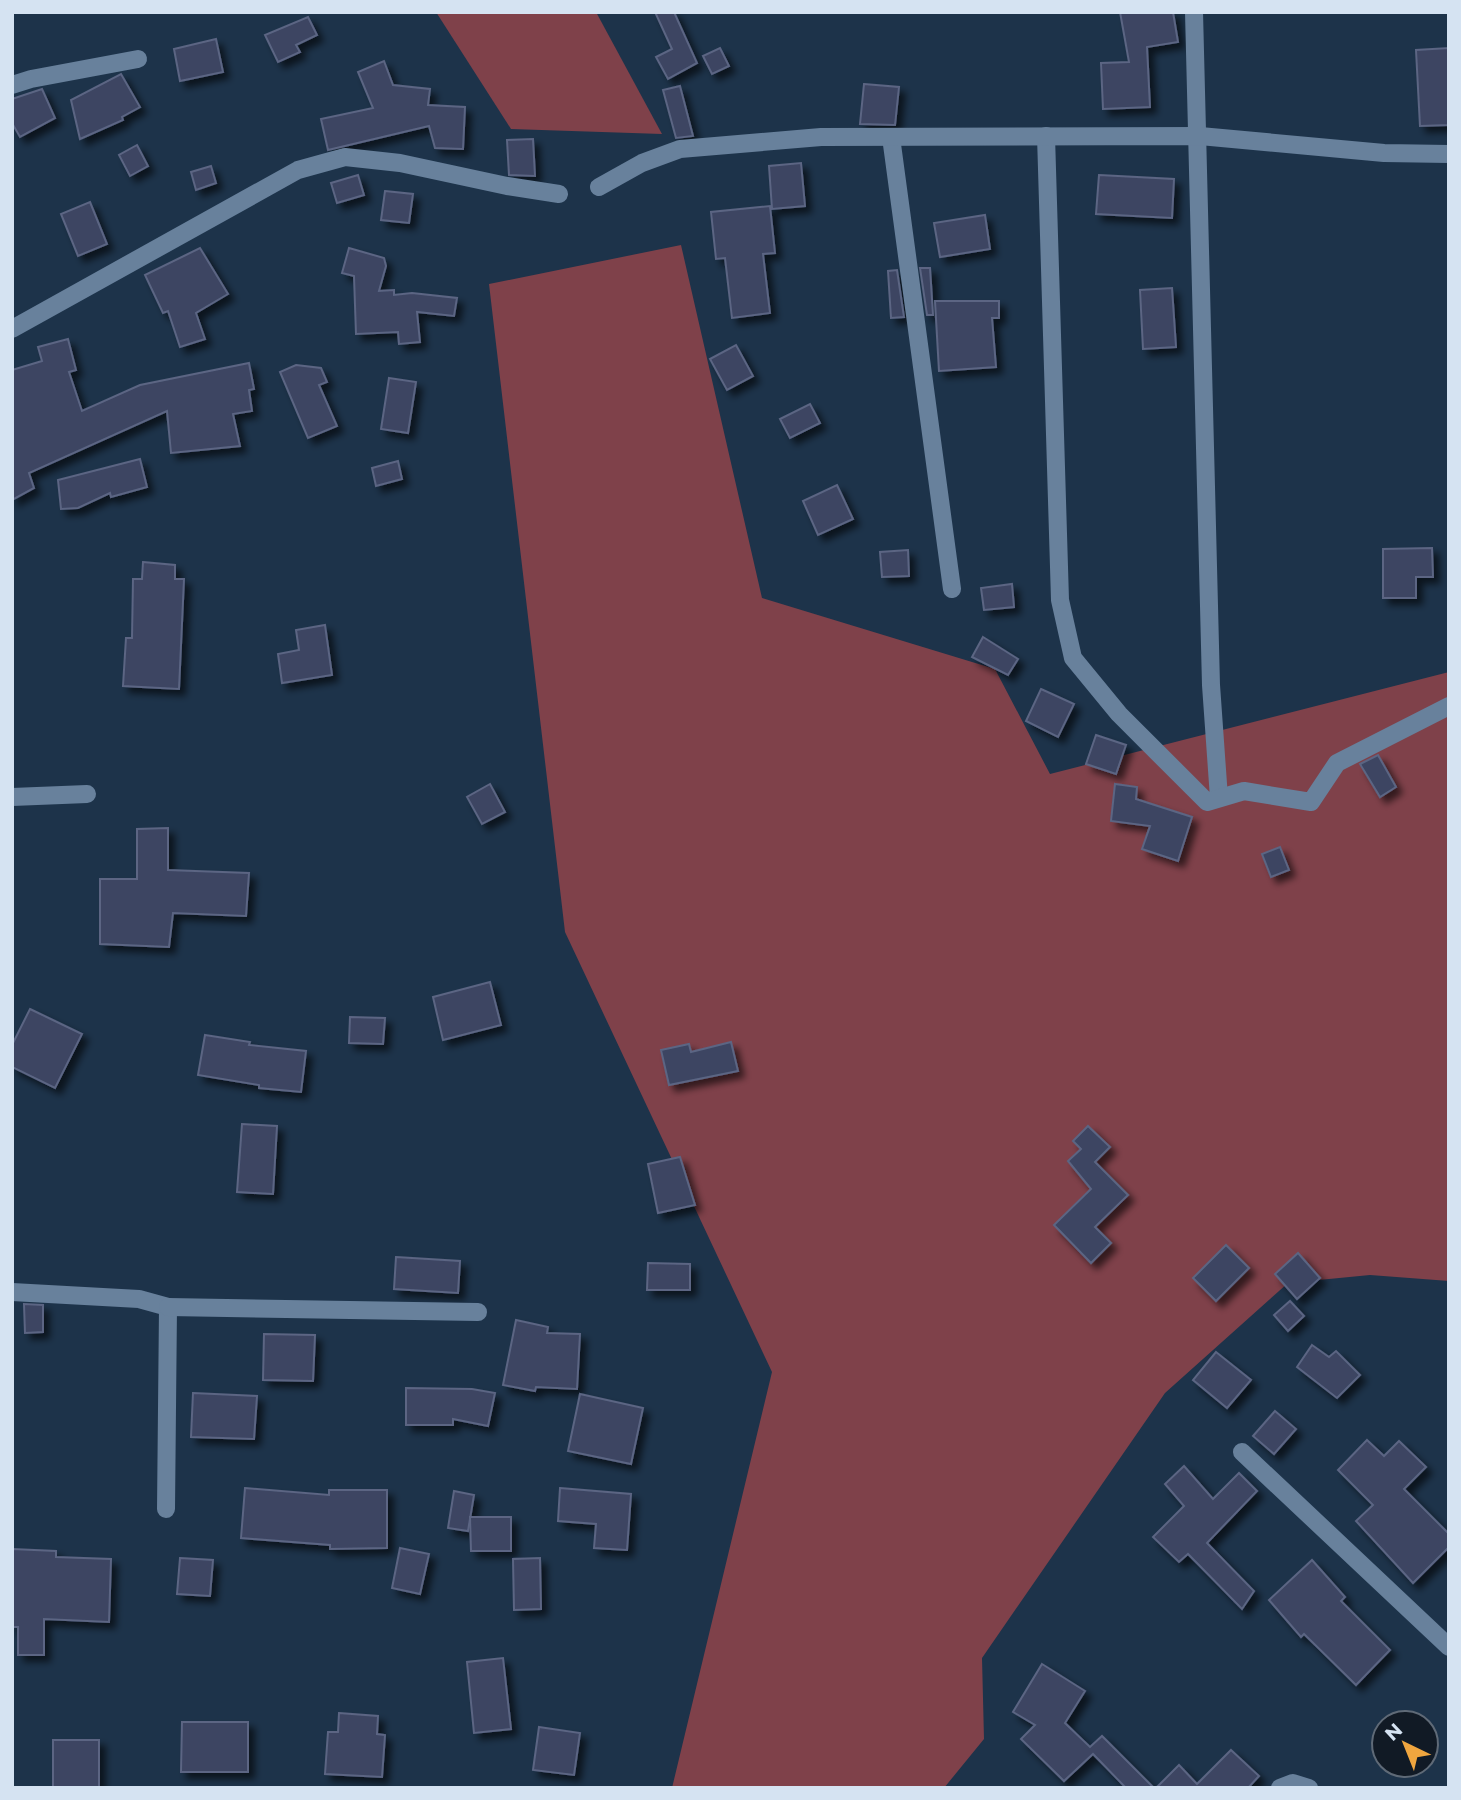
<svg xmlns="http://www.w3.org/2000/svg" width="1461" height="1800" viewBox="0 0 1461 1800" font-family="Montserrat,sans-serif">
<defs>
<filter id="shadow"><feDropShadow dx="6" dy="6" stdDeviation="3.5" flood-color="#0009"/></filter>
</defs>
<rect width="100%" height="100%" fill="#1d334a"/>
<!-- green -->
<g fill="#7f414a">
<polygon points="436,12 596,12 662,134 511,129"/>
<polygon points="681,245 762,598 995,669 1050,774 1449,672 1449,1281 1370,1275 1288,1283 1165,1393 982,1658 984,1739 944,1788 672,1788 772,1372 565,932 489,284"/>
</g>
<!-- building -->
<g fill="#3c4562" stroke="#5b6583" stroke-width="2" filter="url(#shadow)">
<polygon points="655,12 674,12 697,63 668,79 656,57 672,49"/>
<polygon points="1120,12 1173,12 1178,42 1147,47 1150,107 1103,109 1101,63 1129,62"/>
<polygon points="308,17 317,35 296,45 300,52 278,62 265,35"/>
<polygon points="216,39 223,72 180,81 174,49"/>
<polygon points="720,48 729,66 712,74 703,56"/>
<polygon points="1449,48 1449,125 1420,126 1416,50"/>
<polygon points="384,61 393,85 430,89 428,105 465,107 463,149 435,148 429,126 328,150 321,119 373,108 358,72"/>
<polygon points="121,74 140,107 122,117 123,120 80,139 71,100"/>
<polygon points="864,84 899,87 895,125 860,124"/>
<polygon points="680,86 693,136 676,138 663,90"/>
<polygon points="42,89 55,118 20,137 12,123 12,99"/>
<polygon points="533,139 535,176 509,175 507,140"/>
<polygon points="137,145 148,166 130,176 119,155"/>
<polygon points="801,163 805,206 772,209 769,166"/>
<polygon points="211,166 216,183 196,190 191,172"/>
<polygon points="358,175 364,195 337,203 331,183"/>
<polygon points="1099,175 1174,179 1172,218 1096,214"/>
<polygon points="385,191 413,194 409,223 381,220"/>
<polygon points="90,202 107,244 78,256 61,214"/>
<polygon points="770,206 775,253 763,254 770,313 732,318 725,258 716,259 711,212"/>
<polygon points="985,215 990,249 940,257 934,223"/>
<polygon points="200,248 228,294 196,313 205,339 180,347 168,311 163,313 145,275"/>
<polygon points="349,248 384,258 386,266 379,291 394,290 394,295 412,293 457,298 454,316 417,312 420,342 399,344 398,332 356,334 354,276 342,273"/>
<polygon points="920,268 930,268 933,315 927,315"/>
<polygon points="897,270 904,317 891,318 888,271"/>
<polygon points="1172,288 1176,347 1143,349 1140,290"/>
<polygon points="935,301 999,301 999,318 992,318 996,367 939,371"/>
<polygon points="68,339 76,370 69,372 82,411 140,385 249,363 254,389 249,390 252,411 233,414 240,446 171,453 167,411 29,473 34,488 12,500 12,370 42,361 38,347"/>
<polygon points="736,345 753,376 727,390 710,359"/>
<polygon points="296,365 321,368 327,382 319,385 337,426 308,438 280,372"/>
<polygon points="389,378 416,382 408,433 381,429"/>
<polygon points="810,404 820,423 790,438 780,419"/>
<polygon points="140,459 147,487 111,497 110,493 78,508 61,509 58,480"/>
<polygon points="398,461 402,479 376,486 372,468"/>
<polygon points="837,485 853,519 818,535 803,501"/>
<polygon points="1432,548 1433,577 1416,577 1416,598 1383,598 1383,549"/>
<polygon points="908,550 909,576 882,577 880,552"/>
<polygon points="143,562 175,565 175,579 184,579 179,689 123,686 126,638 132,638 133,579 142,579"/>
<polygon points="1012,584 1014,607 984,610 981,588"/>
<polygon points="325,625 332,675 282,683 278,654 299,650 296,630"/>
<polygon points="983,637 1018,659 1008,675 972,657"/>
<polygon points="1041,689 1074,704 1058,737 1026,721"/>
<polygon points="1096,735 1126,745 1116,774 1086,764"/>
<polygon points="1378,755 1396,787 1380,797 1360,764"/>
<polygon points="490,784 505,812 482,824 467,797"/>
<polygon points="1115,784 1137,787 1136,799 1192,817 1178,861 1142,849 1150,826 1111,821"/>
<polygon points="168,828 168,870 249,873 246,916 173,913 169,947 100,944 100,879 137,879 137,829"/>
<polygon points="1280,847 1289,870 1271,877 1262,854"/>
<polygon points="490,982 501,1025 443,1040 433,997"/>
<polygon points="30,1009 82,1034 55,1088 12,1067 12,1045"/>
<polygon points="350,1017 385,1018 383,1044 349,1043"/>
<polygon points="205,1035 250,1042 249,1045 306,1051 301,1092 259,1088 259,1085 198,1075"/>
<polygon points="731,1042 738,1071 669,1085 661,1050 689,1044 691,1052"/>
<polygon points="242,1124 277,1126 273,1194 237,1192"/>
<polygon points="1088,1126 1110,1147 1095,1162 1128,1195 1095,1227 1111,1243 1091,1263 1054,1225 1091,1189 1068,1161 1081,1149 1073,1141"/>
<polygon points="680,1157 695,1205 658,1213 648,1164"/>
<polygon points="1226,1245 1249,1268 1216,1301 1193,1278"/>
<polygon points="1298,1253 1320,1278 1297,1299 1275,1274"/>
<polygon points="396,1257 460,1261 458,1293 394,1289"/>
<polygon points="648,1263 690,1264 690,1290 647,1290"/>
<polygon points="1290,1301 1304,1316 1288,1331 1274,1315"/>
<polygon points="24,1304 43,1305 43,1332 25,1333"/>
<polygon points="516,1320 548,1327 547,1333 580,1334 577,1389 536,1387 535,1391 503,1385"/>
<polygon points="264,1334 315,1335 313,1381 263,1380"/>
<polygon points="1312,1345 1329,1357 1336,1351 1360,1375 1337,1398 1297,1367"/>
<polygon points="1216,1352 1251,1380 1227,1408 1193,1380"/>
<polygon points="406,1388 472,1389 495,1393 488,1426 453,1419 453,1425 406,1425"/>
<polygon points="193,1393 257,1396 254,1439 191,1437"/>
<polygon points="580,1394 643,1408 631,1464 568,1451"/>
<polygon points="1275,1411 1296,1429 1274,1454 1253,1436"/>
<polygon points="1367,1440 1384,1456 1399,1441 1426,1467 1404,1489 1449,1534 1449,1547 1413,1583 1356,1521 1373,1505 1338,1470"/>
<polygon points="1184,1466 1213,1499 1239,1473 1257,1491 1207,1543 1254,1591 1242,1609 1188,1554 1179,1562 1153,1537 1184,1506 1165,1484"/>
<polygon points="245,1488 329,1495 329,1490 387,1490 387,1548 330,1549 330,1545 241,1538"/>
<polygon points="560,1488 631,1494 627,1550 594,1548 596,1524 558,1521"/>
<polygon points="454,1491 474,1495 468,1531 448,1528"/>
<polygon points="470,1517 511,1517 511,1551 471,1551"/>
<polygon points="400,1548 429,1554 420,1594 392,1588"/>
<polygon points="12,1549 56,1551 56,1557 111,1559 109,1622 44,1619 44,1655 18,1655 18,1627 12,1627"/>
<polygon points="180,1558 213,1560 210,1596 177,1594"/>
<polygon points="540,1558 541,1609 514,1610 513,1559"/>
<polygon points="1312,1560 1345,1597 1341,1601 1390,1650 1356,1685 1304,1634 1301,1637 1269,1600"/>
<polygon points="503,1658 511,1729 474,1733 467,1662"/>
<polygon points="1042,1664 1085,1691 1065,1723 1090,1747 1102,1736 1154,1788 1126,1788 1093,1754 1064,1781 1021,1739 1035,1725 1013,1712"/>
<polygon points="339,1713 378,1716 377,1734 385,1735 382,1777 325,1774 328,1732 338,1732"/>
<polygon points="182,1722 248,1722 248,1772 181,1772"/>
<polygon points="539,1727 580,1733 574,1775 533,1770"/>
<rect x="53" y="1740" width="46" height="48"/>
<polygon points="1231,1750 1259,1776 1248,1788 1156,1788 1179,1765 1197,1784"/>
</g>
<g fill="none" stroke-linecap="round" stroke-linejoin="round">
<!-- street -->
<g stroke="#68819c" stroke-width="18">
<polyline points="1194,12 1211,685 1219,798"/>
<polyline points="12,85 31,79 138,59"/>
<polyline points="1046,136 1060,600 1073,658 1119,714 1207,802 1244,791 1311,802 1337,763 1449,706"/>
<polyline points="891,137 952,589"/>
<polyline points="599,187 642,163 680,149 821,137 1200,136 1384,153 1449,154"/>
<polyline points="12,329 298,170 345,157 400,163 507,186 559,194"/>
<polyline points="12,797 87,794"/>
<polyline points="12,1292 139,1299 168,1307 166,1509"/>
<polyline points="168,1307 478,1312"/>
<polyline points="1242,1452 1449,1647"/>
<polyline points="1280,1788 1293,1783 1309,1788"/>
</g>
</g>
<!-- border -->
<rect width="1461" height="1800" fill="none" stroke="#d5e3f2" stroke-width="28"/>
<!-- north arrow -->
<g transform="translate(1405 1744) rotate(317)"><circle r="33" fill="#111a25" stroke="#5f6a77" stroke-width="2"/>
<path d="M0-5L12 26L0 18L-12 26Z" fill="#f0a63f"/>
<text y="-10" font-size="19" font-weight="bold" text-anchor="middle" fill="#d5e3f2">N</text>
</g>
</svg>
